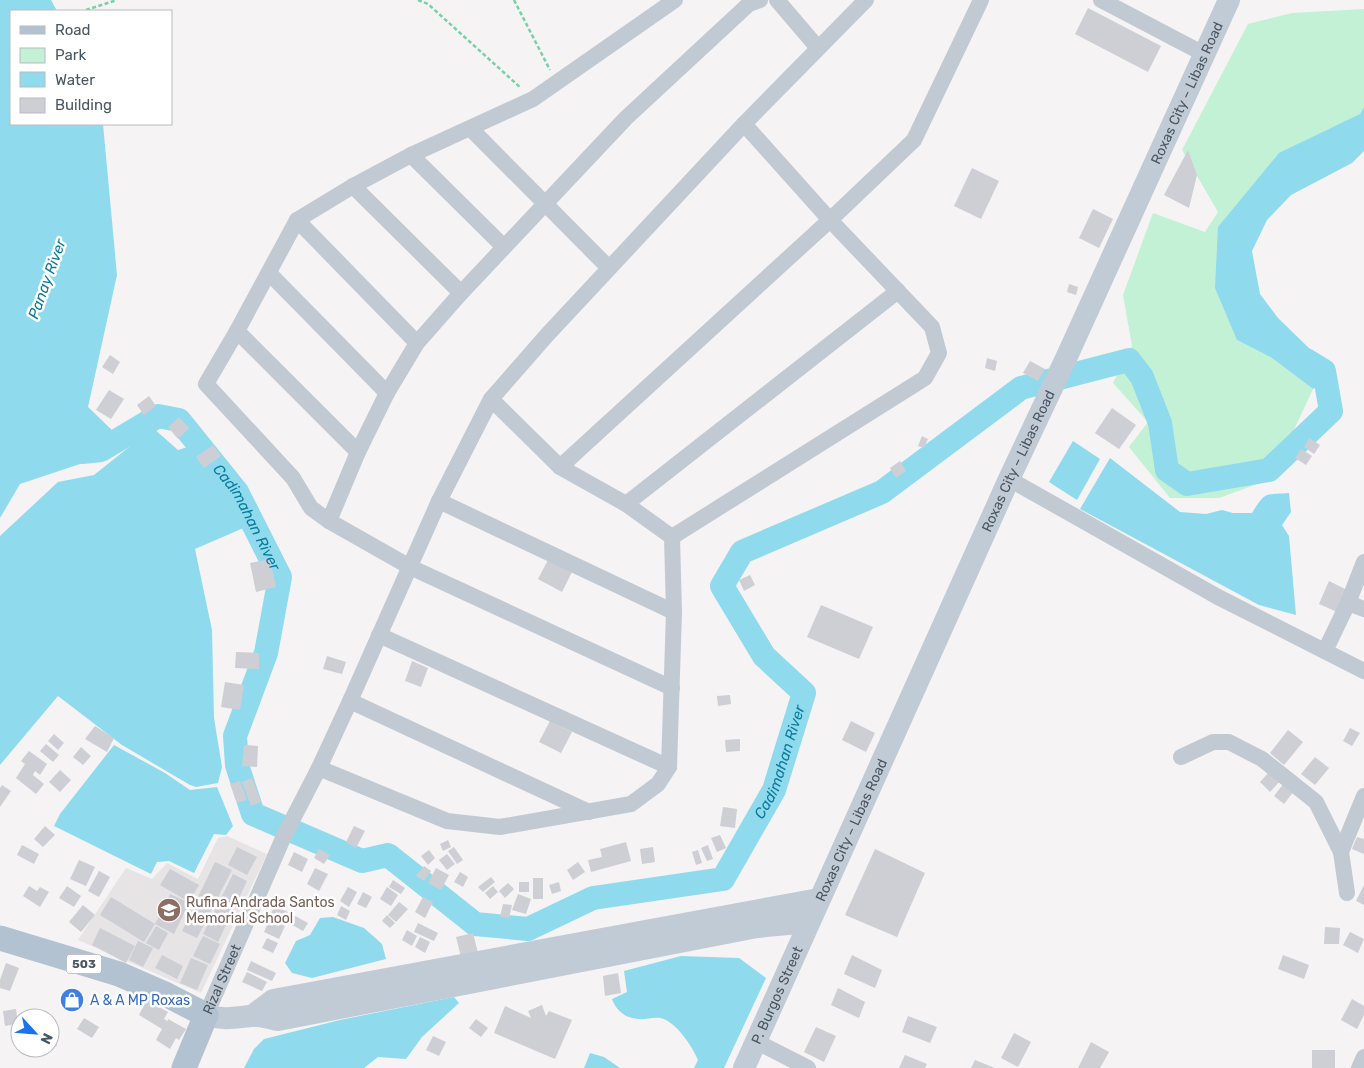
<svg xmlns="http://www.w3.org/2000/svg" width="1364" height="1068" viewBox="0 0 1364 1068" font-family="Rubik,sans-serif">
<rect width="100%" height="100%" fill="#f5f3f3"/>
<!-- education -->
<polygon fill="#e6e4e5" points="227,836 267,854 201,993 78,940 126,868 152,879 167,863 198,879 218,838"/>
<!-- green -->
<polygon fill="#c3f1d5" points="1364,9 1364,107 1360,114 1218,227 1237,340 1272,358 1313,389 1271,479 1219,498 1170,498 1129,447 1148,422 1113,383 1132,346 1123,295 1153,213 1205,232 1218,212 1182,150 1248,24 1292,13"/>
<!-- water -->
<g fill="#90daee">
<polygon points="0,0 51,0 57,11 11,11 11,124 103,124 117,275 88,407 115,433 110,454 20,484 0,518"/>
<polygon points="1364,107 1364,151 1352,163 1291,195 1267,220 1252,251 1260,294 1278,318 1313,352 1334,377 1313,389 1272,358 1237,340 1215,288 1218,227 1279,153 1360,114"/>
<path d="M153 428 178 450C182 449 189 446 193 446 213 448 246 506 255 523L195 549 212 630 214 718 222 767 218 783 196 787 190 785 122 745 58 696 0 765V536L58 482 94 475Z"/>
<polygon points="1073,441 1100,459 1077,500 1049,482"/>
<path d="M1110 458 1180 512 1206 514 1222 510 1233 513H1252C1266 491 1264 495 1289 493L1291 512 1282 525 1289 536 1296 615 1259 605 1080 509Z"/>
<polygon points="114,745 165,773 190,790 217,787 233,826 226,835 214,834 194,873 169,861 157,862 151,874 54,826 60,814"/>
<polygon points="333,917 364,928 382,944 386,959 312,978 292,973 285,963 296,941 310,935 320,918"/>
<path d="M681 956 739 958 766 978 724 1068H694L698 1060C692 1046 679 1027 666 1020 657 1015 647 1020 638 1019 626 1018 616 1011 612 999L627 992 624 971Z"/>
<polygon points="454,997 459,1003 422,1037 406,1059 378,1057 364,1068 244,1068 254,1049 264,1039 340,1020"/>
<polygon points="590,1053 604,1057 620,1068 584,1068"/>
</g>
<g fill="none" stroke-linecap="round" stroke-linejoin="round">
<!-- river -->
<path stroke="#90daee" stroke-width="24" id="s1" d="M82 452 101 450 158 416 179 420 237 492 280 577 266 653 235 736 237 765 253 814 362 861 388 855 475 924 528 929 593 898 723 879 774 790 804 693 764 656 722 586 742 552 882 492 1021 388 1129 360 1142 377 1160 423 1167 470 1187 484 1269 470 1331 411 1324 371 1306 360"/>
</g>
<!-- building -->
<g fill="#cdcfd5">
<polygon points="1088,8 1161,46 1148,72 1075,34"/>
<polygon points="1188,150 1197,175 1189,208 1164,195"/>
<polygon points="972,168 999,181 981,219 954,206"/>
<polygon points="1093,209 1113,219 1099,248 1079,238"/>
<polygon points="1069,284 1078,287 1076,295 1067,292"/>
<polygon points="110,355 120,362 113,374 102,367"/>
<polygon points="987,358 997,361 995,371 985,368"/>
<polygon points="1030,361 1045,369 1038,381 1023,373"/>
<polygon points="109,390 124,399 111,419 96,410"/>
<polygon points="149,396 156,406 144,415 137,405"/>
<polygon points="1112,408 1136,425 1119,449 1095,433"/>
<polygon points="179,417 189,428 178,439 168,427"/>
<polygon points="922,436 928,439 924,448 918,446"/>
<polygon points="1309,438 1320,445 1314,454 1304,447"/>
<polygon points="213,445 221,456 204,468 196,457"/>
<polygon points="1301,449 1312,456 1306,465 1295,458"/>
<polygon points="900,461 906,471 896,478 890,468"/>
<polygon points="549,558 573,570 562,592 538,579"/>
<polygon points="270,559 276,587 256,592 250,563"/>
<polygon points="750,575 755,585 744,591 739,580"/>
<polygon points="1329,581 1347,590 1337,612 1319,604"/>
<polygon points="821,605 873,627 859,659 807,637"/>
<polygon points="236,652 259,653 259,669 235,668"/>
<polygon points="327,656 346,662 342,674 323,669"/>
<polygon points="412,661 428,668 421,687 405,681"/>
<polygon points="225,682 244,685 240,710 221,707"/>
<polygon points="730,695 731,704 718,706 717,696"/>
<polygon points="550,721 572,732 561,753 539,742"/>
<polygon points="851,721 875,733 866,752 842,740"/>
<polygon points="95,726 114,738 107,752 85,739"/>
<polygon points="1350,728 1360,733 1352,746 1343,741"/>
<polygon points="1288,730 1303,742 1284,765 1270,753"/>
<polygon points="54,734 64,743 58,750 48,741"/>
<polygon points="740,739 740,751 726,752 725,740"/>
<polygon points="46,744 59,755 53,762 40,751"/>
<polygon points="244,745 258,746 257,767 242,766"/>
<polygon points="81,747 91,756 83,765 73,757"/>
<polygon points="29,751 47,764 40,775 35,771 33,775 44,784 36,794 16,778 25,764 21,761"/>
<polygon points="1315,757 1329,768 1315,785 1301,774"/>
<polygon points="60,770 71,780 60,792 49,782"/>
<polygon points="1269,772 1280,781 1270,792 1260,782"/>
<polygon points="252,778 261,802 251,806 242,782"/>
<polygon points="240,781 247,800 237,803 230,784"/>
<polygon points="1284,783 1294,791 1284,804 1274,796"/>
<polygon points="2,785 11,791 0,807 0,788"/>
<polygon points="723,807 737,809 735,828 720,826"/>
<polygon points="45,826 55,835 43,847 34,839"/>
<polygon points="354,826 365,831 356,848 346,842"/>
<polygon points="720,835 726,848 717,852 711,838"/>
<polygon points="1357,837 1364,839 1364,854 1352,849"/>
<polygon points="448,840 451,847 443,851 440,844"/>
<polygon points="626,842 631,861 591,872 588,860 602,857 600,849"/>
<polygon points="22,845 39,854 34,864 17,855"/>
<polygon points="708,845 713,859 707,861 701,848"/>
<polygon points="237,847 257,857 247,875 228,865"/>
<polygon points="454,847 463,860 457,864 448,851"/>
<polygon points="653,847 655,862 642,864 640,849"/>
<polygon points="319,849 330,855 324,864 314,858"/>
<polygon points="875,849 925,873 897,937 845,915"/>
<polygon points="429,850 435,858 428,865 421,856"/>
<polygon points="698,850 702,863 696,865 692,852"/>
<polygon points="294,852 308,859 302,872 288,865"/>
<polygon points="447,854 455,864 447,870 439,860"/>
<polygon points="79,860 95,867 86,886 70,879"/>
<polygon points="215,862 232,870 214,905 198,897"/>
<polygon points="578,862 585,872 573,880 567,870"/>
<polygon points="424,866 431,871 424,881 416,876"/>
<polygon points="315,868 328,874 319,891 307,884"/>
<polygon points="436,868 449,875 441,890 428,883"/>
<polygon points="170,869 199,885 189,902 160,885"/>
<polygon points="99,871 110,877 99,897 88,891"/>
<polygon points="460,872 468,877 463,887 454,882"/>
<polygon points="233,874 247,881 218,942 203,934"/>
<polygon points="491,877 495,882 483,892 478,887"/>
<rect x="533" y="878" width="10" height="21"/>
<polygon points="393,880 405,888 401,894 389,887"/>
<rect x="519" y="882" width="10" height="10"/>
<polygon points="559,882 561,891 552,894 549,885"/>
<polygon points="508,883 514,889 505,898 499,891"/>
<polygon points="1364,885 1364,905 1356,901"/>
<polygon points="29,886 37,891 40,887 49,892 40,907 23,896"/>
<polygon points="67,886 81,896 74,907 59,898"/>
<polygon points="493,886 498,892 490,899 485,893"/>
<polygon points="348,887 357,892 349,907 340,901"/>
<polygon points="387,887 398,895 391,906 380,899"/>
<polygon points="363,892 372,897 366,908 357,904"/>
<polygon points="170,894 189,903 174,934 155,924"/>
<polygon points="518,894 531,899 526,914 512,910"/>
<polygon points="111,897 155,924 144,942 100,915"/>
<polygon points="423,897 433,902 425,918 415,912"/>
<polygon points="197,899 213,907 197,938 182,931"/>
<polygon points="399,902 408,909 396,922 388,915"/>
<polygon points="503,904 512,905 509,918 500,917"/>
<polygon points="83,905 95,915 81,932 69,922"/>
<polygon points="275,905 308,923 303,931 271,913"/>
<polygon points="341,906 350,911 346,920 337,915"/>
<polygon points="387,915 395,923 390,928 382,921"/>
<polygon points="270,918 285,926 279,939 264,932"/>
<polygon points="418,923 438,933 434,941 414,932"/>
<polygon points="156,926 168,933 159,950 146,943"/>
<polygon points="1325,927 1340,928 1339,944 1324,944"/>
<polygon points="100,928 135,946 126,963 92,945"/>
<polygon points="407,930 417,936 412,946 402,940"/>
<polygon points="1350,932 1364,939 1358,953 1343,945"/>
<polygon points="473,933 478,953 461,957 456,937"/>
<polygon points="203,936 220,944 210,964 193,956"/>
<polygon points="420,937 430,942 425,953 415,947"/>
<polygon points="267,938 278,943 273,953 262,948"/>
<polygon points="138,941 153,948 143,967 129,960"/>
<polygon points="162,955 183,966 177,979 155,968"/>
<polygon points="852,955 882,970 875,988 844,974"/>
<polygon points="1283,955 1309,965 1304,979 1278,969"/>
<polygon points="191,958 208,965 197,990 180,983"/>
<polygon points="251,961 276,973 272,981 247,970"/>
<polygon points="6,963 19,968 10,991 0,988 0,980"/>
<polygon points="247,972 267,982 262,991 242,982"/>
<polygon points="618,973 621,993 605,996 603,976"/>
<polygon points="838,988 865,1002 859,1018 831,1005"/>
<polygon points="1352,999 1364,1006 1364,1015 1357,1029 1341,1020"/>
<polygon points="147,1000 168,1012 164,1019 168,1021 168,1019 186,1029 179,1040 176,1038 170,1049 156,1040 162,1029 139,1015"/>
<polygon points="542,1005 546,1016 549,1011 572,1020 555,1059 494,1033 505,1006 531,1018 528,1011"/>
<polygon points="16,1009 18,1024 5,1026 3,1011"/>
<polygon points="908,1016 937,1027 930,1043 902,1032"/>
<polygon points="84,1018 99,1027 92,1038 77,1029"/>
<polygon points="476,1019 488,1028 481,1037 469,1028"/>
<polygon points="816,1027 836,1036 824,1062 804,1052"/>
<polygon points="50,1031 52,1031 57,1046 41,1052 40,1048 50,1048"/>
<polygon points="1014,1033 1031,1042 1018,1067 1001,1058"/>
<polygon points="433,1036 446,1042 439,1056 426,1050"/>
<polygon points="1091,1042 1109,1052 1100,1068 1078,1068"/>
<rect x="1312" y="1050" width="23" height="18"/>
<polygon points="905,1055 927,1064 925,1068 899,1068"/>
<polygon points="975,1060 995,1068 971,1068"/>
</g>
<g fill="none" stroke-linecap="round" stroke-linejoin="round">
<!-- path -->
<g stroke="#7ad0a6" stroke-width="2.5" stroke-dasharray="4 2.5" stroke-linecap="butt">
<polyline points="418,0 428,4 521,88"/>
<polyline points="514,0 550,70"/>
<polyline points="86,10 117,0"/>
</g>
<!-- street -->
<g stroke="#c1cad2" stroke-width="16">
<polyline points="777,0 818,48"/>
<polyline points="1101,0 1204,54"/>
<polyline points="471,129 609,268"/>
<polyline points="411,155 504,247"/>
<polyline points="353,186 461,293"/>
<polyline points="297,220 417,343"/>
<polyline points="269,273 387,393"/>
<polyline points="237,331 358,452"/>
<polyline points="560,467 830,220 914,140 981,0"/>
<polyline points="1009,479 1218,597 1364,671"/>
<polyline points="439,501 674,612"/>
<polyline points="626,504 898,291"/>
<polyline points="329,521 358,452 387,393 417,343 461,293 626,118 749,4 760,0"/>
<polyline points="672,537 925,378 939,353 932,327 830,220 744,124"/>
<polyline points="1348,603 1364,609"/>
<polyline points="379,635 669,767"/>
<polyline points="1325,651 1348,603 1364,562"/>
<polyline points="672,688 410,567 329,521 311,508 293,478 206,384 237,331 297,220 353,186 411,155 533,99 675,0"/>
<polyline points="350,701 589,812"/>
<polyline points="1181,757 1213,742 1229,742 1262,759 1316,802 1341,852"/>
<polyline points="319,768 447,821 500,827 631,804 658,784 669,767 674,612 672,537 626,504 560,467 491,399"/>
<polyline points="1347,893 1341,852 1364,796"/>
<path id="s2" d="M206 1015 284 836 319 768 350 701 439 501 491 399 547 335 744 124 866 0"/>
<polyline points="757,1042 808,1068"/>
<polyline points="1359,1068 1364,1057"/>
</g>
<!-- secondary -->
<g stroke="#c1cbd6" stroke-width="22">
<path d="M206 1015C222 1020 233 1018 250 1016 259 1015 269 1018 278 1020L757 927 809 922"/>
<polyline points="252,1016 273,1000 819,899"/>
<path id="s3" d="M744 1068 1009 479 1068 354 1229 0"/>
</g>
<!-- primary -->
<polyline stroke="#b3c2d1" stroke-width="25" points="0,938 119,974 167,995 206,1015 184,1068"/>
</g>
<!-- icons -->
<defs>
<g id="school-disc" transform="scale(1.25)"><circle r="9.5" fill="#8d6e63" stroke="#fff"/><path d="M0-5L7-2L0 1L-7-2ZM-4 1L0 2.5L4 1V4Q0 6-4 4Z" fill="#fff"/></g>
<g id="shop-disc" transform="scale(1.25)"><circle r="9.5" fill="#3f7fe0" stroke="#fff"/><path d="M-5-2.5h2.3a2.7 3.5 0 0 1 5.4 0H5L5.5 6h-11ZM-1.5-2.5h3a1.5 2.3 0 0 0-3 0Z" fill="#fff"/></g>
</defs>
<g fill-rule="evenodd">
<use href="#school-disc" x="169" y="910"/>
<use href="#shop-disc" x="72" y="1000"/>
</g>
<g text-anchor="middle" stroke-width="5" stroke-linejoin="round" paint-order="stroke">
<!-- shield labels -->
<rect fill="#fff" stroke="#808990" stroke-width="1" x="66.5" y="954.5" width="35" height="19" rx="4"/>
<g font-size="12" font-weight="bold" fill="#4a5661">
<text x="84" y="968">503</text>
</g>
<!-- street labels -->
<g font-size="14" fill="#4a5661" stroke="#fff">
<text dy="5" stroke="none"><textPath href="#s3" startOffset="1071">Roxas City – Libas Road</textPath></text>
<text dy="5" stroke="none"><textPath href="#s3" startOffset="666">Roxas City – Libas Road</textPath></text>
<text dy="5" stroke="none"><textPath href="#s3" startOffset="261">Roxas City – Libas Road</textPath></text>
<text dy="5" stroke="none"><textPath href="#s2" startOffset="39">Rizal Street</textPath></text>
<text dy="5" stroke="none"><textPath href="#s3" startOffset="80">P. Burgos Street</textPath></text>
</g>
<!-- education labels -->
<g font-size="14" fill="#785e54" stroke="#fff" text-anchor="start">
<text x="186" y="907">Rufina Andrada Santos<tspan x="186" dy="16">Memorial School</tspan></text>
</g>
<!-- shop labels -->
<g font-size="14" fill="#366cbe" stroke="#fff" text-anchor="start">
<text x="90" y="1005">A &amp; A MP Roxas</text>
</g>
<!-- water labels -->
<g font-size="15" font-style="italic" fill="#0c7c9b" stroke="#fff">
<text transform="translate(47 279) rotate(-70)" y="5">Panay River</text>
<text dy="5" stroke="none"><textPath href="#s1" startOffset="226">Cadimahan River</textPath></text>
<text dy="5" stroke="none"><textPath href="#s1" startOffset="1185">Cadimahan River</textPath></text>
</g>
</g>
<!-- legend -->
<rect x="10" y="10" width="162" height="115" fill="#ffffff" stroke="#b7bbc0"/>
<rect x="20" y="26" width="25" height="8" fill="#b3c2d1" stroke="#b7bbc0"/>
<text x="55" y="35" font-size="15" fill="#4a5661">Road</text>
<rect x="20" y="48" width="25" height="15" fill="#c3f1d5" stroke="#b7bbc0"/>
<text x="55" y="60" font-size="15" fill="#4a5661">Park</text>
<rect x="20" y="72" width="25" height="15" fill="#90daee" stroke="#b7bbc0"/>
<text x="55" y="85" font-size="15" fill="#4a5661">Water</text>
<rect x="20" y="98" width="25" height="15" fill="#cdcfd5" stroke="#b7bbc0"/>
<text x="55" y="110" font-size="15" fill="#4a5661">Building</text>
<!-- north arrow -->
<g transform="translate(35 1033) rotate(116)"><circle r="24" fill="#ffffff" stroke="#b7bbc0"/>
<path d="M0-4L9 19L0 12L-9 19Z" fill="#1a73e8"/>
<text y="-8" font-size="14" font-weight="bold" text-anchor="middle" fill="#4a5661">N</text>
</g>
</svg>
